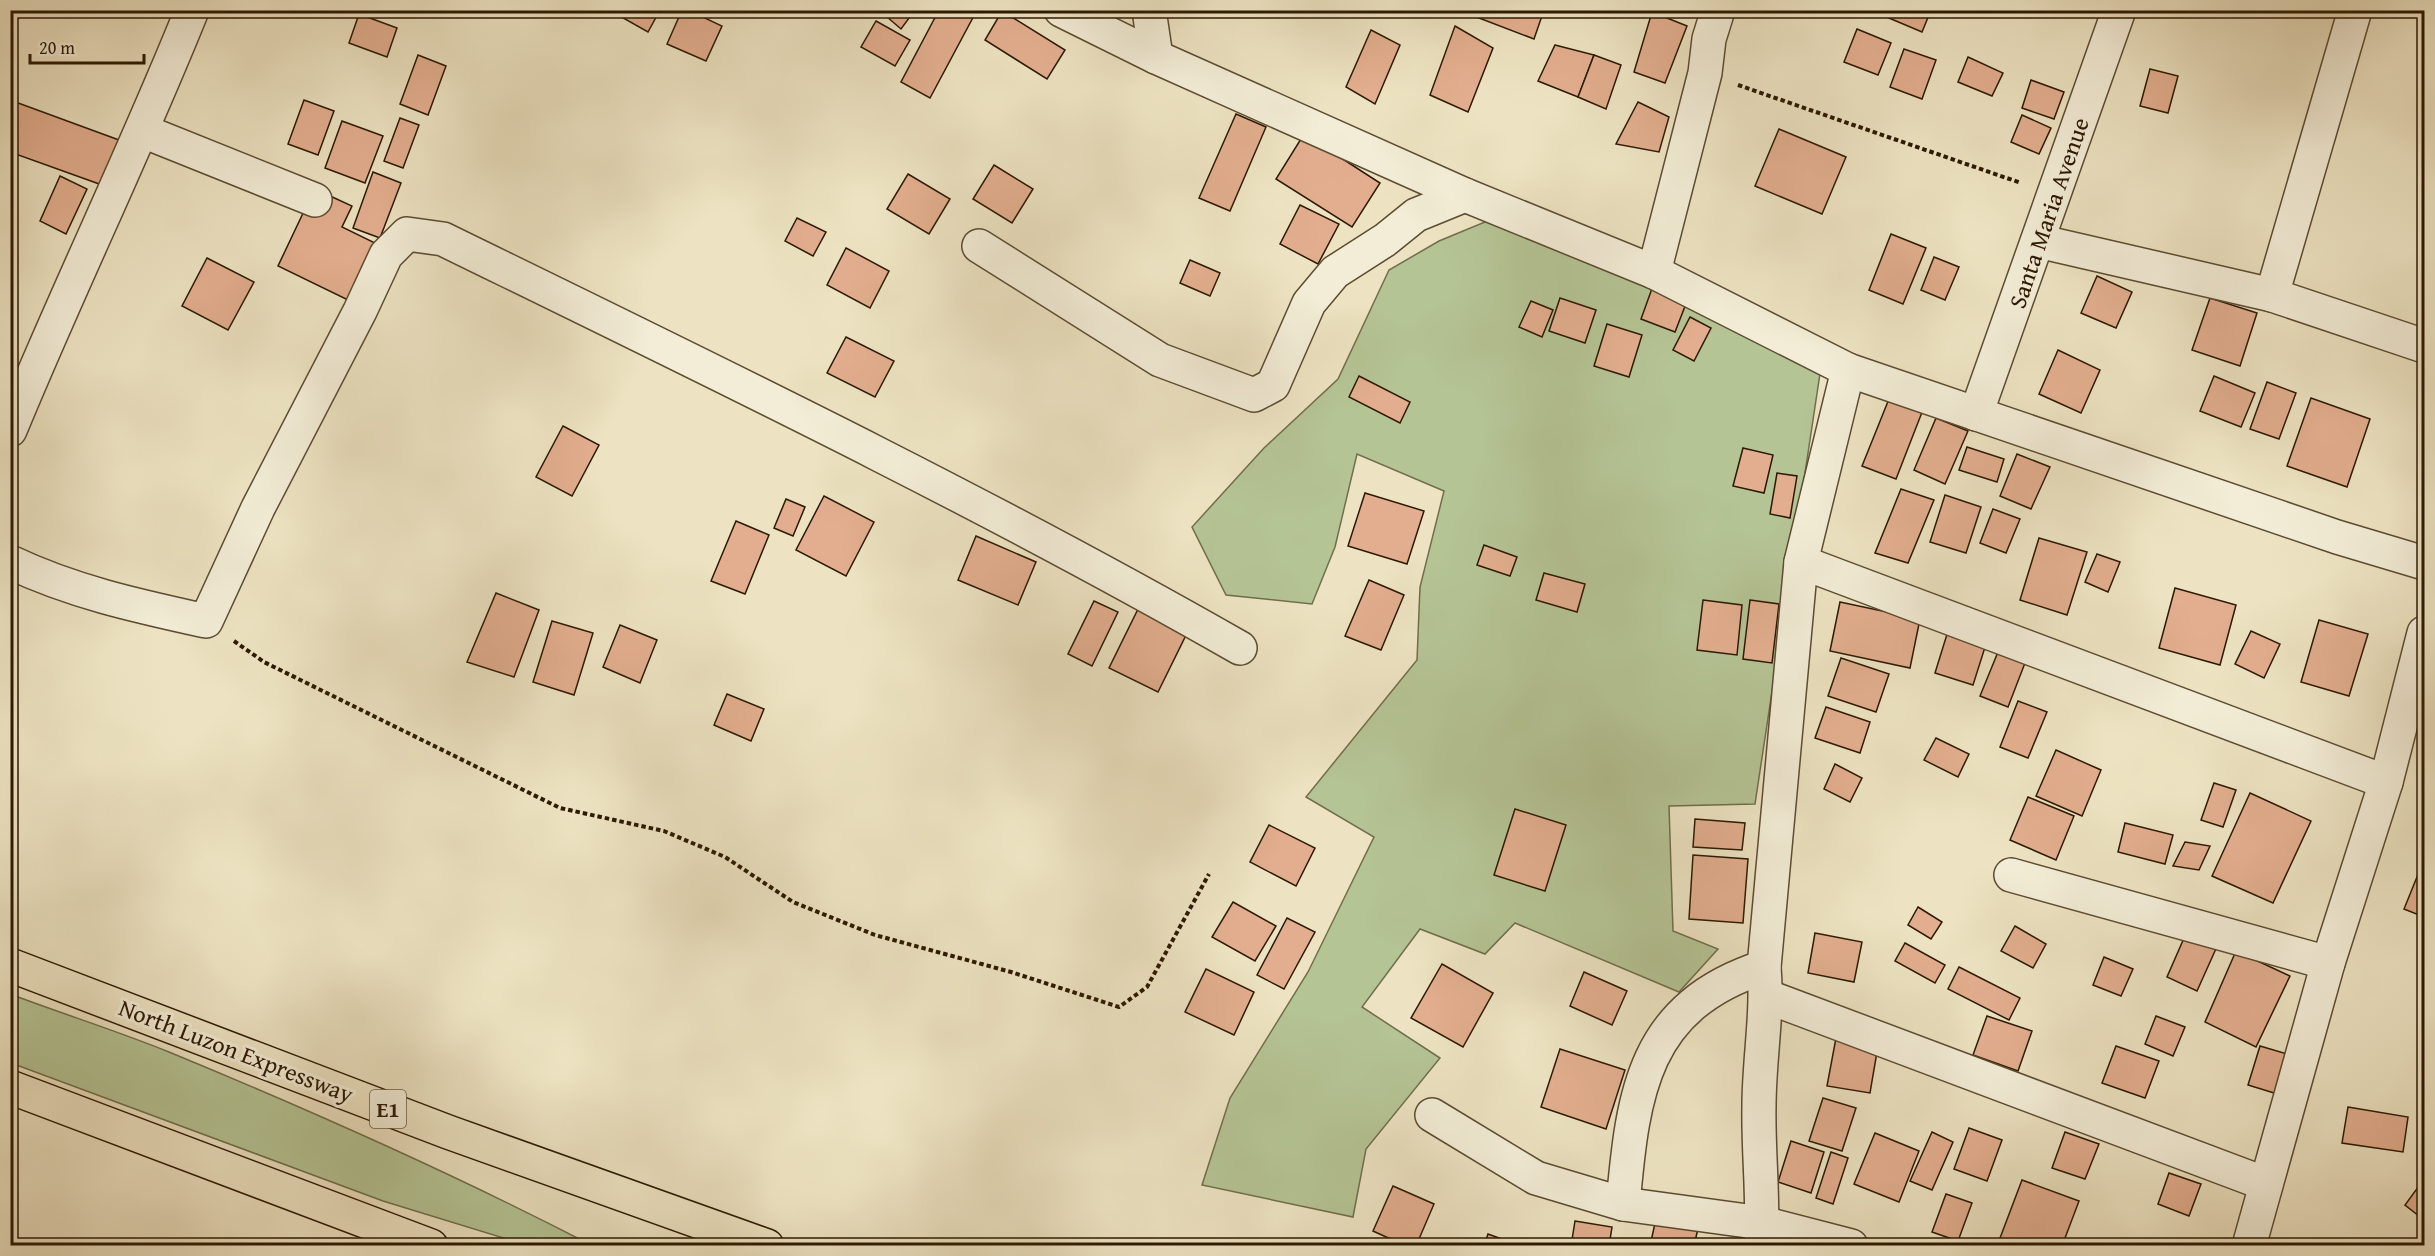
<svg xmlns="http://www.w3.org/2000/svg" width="2435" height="1256" viewBox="0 0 2435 1256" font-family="'Gentium Book Plus',serif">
<rect width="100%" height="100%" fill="#ede3c2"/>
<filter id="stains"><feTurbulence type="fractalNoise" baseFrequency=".00333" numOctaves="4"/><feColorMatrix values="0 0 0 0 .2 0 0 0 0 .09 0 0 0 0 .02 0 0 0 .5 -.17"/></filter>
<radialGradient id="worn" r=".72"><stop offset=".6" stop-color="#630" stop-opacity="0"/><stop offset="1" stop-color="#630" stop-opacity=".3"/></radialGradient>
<!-- green -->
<g fill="#b5c495" stroke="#706e4c" stroke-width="1.5">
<polygon points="1509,212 1821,367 1755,804 1669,806 1673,931 1718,949 1679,992 1515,923 1485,954 1420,929 1362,1007 1440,1058 1366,1149 1353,1217 1202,1185 1230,1098 1308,972 1374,837 1306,797 1417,660 1420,587 1444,491 1357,454 1335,547 1312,604 1226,595 1192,527 1264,448 1338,379 1389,270 1439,241"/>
<path d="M10 994C63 1014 117 1031 169 1052 312 1111 454 1174 591 1245H526L383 1201 11 1063Z"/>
</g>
<!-- building -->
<g fill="#e2ae8f" stroke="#2c1902" stroke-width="1.5">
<polygon points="609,10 660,10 648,32"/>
<polygon points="682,10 688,10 722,26 706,61 667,44"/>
<polygon points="879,10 915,10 901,29"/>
<polygon points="939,10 977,10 930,98 901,82"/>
<polygon points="1467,10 1544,10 1534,39 1466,13"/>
<polygon points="1870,10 1931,10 1922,32"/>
<polygon points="1002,11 1065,50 1047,79 985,40"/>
<polygon points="1652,12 1687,26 1665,83 1634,72"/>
<polygon points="359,14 397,28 387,57 349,43"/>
<polygon points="876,21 910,40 895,66 861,47"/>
<polygon points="1455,26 1493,48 1468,112 1430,95"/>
<polygon points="1857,29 1891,43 1878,75 1844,62"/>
<polygon points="1371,30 1400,45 1375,104 1346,87"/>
<polygon points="1555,45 1594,55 1578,97 1538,81"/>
<polygon points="1904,49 1936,60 1922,99 1890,87"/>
<polygon points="418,55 446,66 428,115 400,104"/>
<polygon points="1594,55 1621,65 1606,109 1578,97"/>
<polygon points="1968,57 2003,73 1992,96 1958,82"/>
<polygon points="2150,69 2178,76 2168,113 2140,106"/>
<polygon points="2031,80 2064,92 2054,119 2022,108"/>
<polygon points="10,100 119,140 102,185 10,152"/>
<polygon points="304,100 334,111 318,155 288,144"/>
<polygon points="1638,102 1669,117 1659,152 1616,144"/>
<polygon points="1236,114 1266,127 1230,211 1199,198"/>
<polygon points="2022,115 2051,128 2039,154 2011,142"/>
<polygon points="400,118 419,125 403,168 384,161"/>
<polygon points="342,121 383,136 365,183 325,168"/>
<polygon points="1779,129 1846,157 1822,214 1755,186"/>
<polygon points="1304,134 1380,183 1352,227 1276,179"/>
<polygon points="994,165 1033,189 1012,223 973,199"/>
<polygon points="373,172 401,183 380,238 353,228"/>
<polygon points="908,174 950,199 929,234 887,209"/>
<polygon points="60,176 87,189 66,234 40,221"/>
<polygon points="328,195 352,206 342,227 375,243 348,300 278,266 305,209"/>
<polygon points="1300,205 1339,224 1318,264 1280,244"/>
<polygon points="797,218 826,232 813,256 785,241"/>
<polygon points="1891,234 1926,248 1903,304 1869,290"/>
<polygon points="846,248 889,271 870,308 827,285"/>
<polygon points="1934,257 1959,267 1945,300 1921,290"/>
<polygon points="207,258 254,282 228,330 182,306"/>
<polygon points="1190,260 1220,273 1210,296 1180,283"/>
<polygon points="2097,276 2132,292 2116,328 2081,313"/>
<polygon points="1654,283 1689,296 1675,332 1641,319"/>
<polygon points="1560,298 1596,310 1585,343 1549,331"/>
<polygon points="2210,298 2257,313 2240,366 2192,350"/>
<polygon points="1531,301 1553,310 1542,337 1519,327"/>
<polygon points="1690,317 1711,328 1694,361 1673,350"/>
<polygon points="1607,324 1642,335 1629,377 1594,366"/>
<polygon points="846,337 894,361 875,397 827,373"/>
<polygon points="2058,350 2100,370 2081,413 2039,394"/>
<polygon points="1359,376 1410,402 1400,423 1349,397"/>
<polygon points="2214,376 2255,393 2241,427 2200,411"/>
<polygon points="2267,382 2296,393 2279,439 2250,429"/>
<polygon points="1893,389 1926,402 1896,479 1862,466"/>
<polygon points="2311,398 2370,419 2347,487 2287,466"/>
<polygon points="1936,418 1968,431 1945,484 1914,470"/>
<polygon points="563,426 599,445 572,496 536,477"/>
<polygon points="1967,447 2004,459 1997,482 1959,470"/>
<polygon points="1743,448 1773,455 1764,493 1733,486"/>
<polygon points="2017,454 2050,467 2031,509 2000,496"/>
<polygon points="1777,473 1797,476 1790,518 1770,514"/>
<polygon points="1901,489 1934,500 1908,563 1875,553"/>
<polygon points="1365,493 1424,511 1407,564 1348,546"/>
<polygon points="1945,495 1981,507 1966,553 1930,542"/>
<polygon points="824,496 874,522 846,576 796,550"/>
<polygon points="786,499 805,507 793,536 774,528"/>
<polygon points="1993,509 2020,519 2006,553 1980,543"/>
<polygon points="736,521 769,535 745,594 711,581"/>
<polygon points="976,536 1036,562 1018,605 958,580"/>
<polygon points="2039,538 2087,552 2067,615 2020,600"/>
<polygon points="1484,545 1517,557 1510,576 1477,565"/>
<polygon points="2097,554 2120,562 2108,592 2085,582"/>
<polygon points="1544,573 1585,584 1577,612 1536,600"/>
<polygon points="1369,580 1404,595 1381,650 1345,636"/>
<polygon points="2175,588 2236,605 2220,665 2159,648"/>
<polygon points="496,593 539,610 514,677 467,662"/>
<polygon points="1703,600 1742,605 1737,655 1697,650"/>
<polygon points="1750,600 1779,604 1772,663 1743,659"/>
<polygon points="1094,601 1118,612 1092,666 1068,654"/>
<polygon points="1142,601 1191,625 1158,692 1109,668"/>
<polygon points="1840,602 1920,619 1910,668 1830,651"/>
<polygon points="2319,620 2368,634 2349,696 2301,682"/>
<polygon points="552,621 593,633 574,695 533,682"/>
<polygon points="620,625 657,640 640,683 603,667"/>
<polygon points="1948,631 1986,644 1973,685 1935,673"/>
<polygon points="2251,631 2280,644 2264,678 2235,664"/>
<polygon points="1998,652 2025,663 2008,707 1980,696"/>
<polygon points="1841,658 1889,674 1876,712 1828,696"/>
<polygon points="727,694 764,709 751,741 714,725"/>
<polygon points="2018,701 2047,712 2028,758 2000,747"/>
<polygon points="1826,707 1870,722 1860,753 1815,738"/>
<polygon points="1936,738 1969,754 1958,777 1924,760"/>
<polygon points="2056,750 2101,770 2082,816 2036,796"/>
<polygon points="1835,764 1862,778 1850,802 1824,789"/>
<polygon points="2214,783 2236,790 2223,827 2201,820"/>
<polygon points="2250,793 2311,821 2273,903 2212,876"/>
<polygon points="2028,797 2074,816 2056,860 2010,840"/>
<polygon points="1515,809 1566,825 1545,891 1494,875"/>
<polygon points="1695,819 1745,823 1742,850 1693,847"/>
<polygon points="2125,823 2173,835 2165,864 2118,852"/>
<polygon points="1269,825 1315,848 1296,886 1250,862"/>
<polygon points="2185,842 2210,846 2199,870 2173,866"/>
<polygon points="1693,855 1748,859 1743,923 1689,919"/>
<polygon points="2419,872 2424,874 2424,917 2404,909"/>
<polygon points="1233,902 1276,926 1255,961 1212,937"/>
<polygon points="1918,907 1942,922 1931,939 1908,925"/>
<polygon points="1287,918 1315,932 1284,989 1257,975"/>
<polygon points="2015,926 2046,944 2033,968 2001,951"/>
<polygon points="2188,929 2219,942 2197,991 2167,977"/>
<polygon points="1815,933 1862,942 1854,982 1808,973"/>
<polygon points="1905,943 1945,965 1935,983 1895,961"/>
<polygon points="2236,951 2290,976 2256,1047 2205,1022"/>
<polygon points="2104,957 2133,969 2121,996 2093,985"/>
<polygon points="1442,964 1493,993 1463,1047 1411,1018"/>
<polygon points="1959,967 2020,998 2009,1020 1948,989"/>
<polygon points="1206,969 1254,992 1234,1035 1185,1012"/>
<polygon points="1584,972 1627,991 1612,1025 1570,1006"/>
<polygon points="1987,1016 2032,1031 2018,1071 1973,1055"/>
<polygon points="2156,1016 2185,1027 2173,1056 2145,1044"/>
<polygon points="1836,1038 1878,1046 1870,1093 1827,1086"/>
<polygon points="2116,1046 2159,1061 2145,1098 2102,1083"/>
<polygon points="2260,1046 2297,1057 2284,1096 2248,1085"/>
<polygon points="1560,1049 1625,1070 1606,1129 1541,1107"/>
<polygon points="1823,1098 1856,1108 1842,1151 1809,1141"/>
<polygon points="2348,1107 2408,1117 2403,1152 2342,1143"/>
<polygon points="1969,1128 2002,1140 1987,1181 1954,1169"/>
<polygon points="1932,1132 1953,1142 1932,1190 1910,1181"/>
<polygon points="2065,1132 2099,1144 2085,1179 2052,1168"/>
<polygon points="1875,1133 1919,1151 1899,1202 1854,1184"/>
<polygon points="1791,1141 1824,1152 1811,1193 1778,1182"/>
<polygon points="1831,1152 1848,1158 1833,1204 1816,1198"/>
<polygon points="2169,1173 2201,1184 2189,1216 2158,1204"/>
<polygon points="2424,1179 2424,1220 2405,1205"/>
<polygon points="2022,1180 2079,1201 2062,1246 1997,1246"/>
<polygon points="1393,1186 1434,1204 1416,1246 1406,1246 1373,1231"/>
<polygon points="1946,1194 1972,1203 1958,1241 1932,1232"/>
<polygon points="1657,1214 1699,1224 1694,1246 1650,1246"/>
<polygon points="1575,1221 1612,1227 1609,1246 1571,1246"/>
<polygon points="1488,1234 1521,1246 1484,1246"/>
</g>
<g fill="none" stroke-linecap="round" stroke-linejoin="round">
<!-- minor casing -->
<g stroke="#5c4c32" stroke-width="36">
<g id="minor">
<polyline points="1061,10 1156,57 1465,195 1654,272 1848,370 2337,537 2424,563"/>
<polyline points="1149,10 1156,57"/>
<polyline points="2355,10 2272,295 2424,346"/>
<polyline points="143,131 315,200"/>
<polyline points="2038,241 2272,295"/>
<polyline points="979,246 1160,360 1254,395 1273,385 1309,303 1335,272 1385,240 1416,215 1465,195"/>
<polyline points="1654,272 1705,73 1709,39 1718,10"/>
<polyline points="1976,414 2119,10"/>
<path d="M10 430C68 289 135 152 192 10"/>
<path d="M10 562C73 592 138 606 206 621L258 508 360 311 386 255 407 234 443 239C711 370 981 500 1240 648"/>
<polyline points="1801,562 2386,782"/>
<polyline points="2011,875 2328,963"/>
<polyline points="1766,996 2266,1184"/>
<path d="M1432 1115 1536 1178 1623 1204C1633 1092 1643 1006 1764 967"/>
<polyline points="1623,1204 1762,1223 1851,1246"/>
<path d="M1761 1246C1764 1199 1758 1153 1759 1106 1759 1060 1768 1014 1764 967L1801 562 1848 370"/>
<polyline points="2249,1246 2328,963 2386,782 2424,633"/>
</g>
</g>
<!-- highway casing -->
<g stroke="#2c1902" stroke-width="36">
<g id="highway">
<polyline points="10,965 448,1132 767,1246"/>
<polyline points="10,1087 431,1246"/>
</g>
</g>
<!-- path -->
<g stroke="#2c1902" stroke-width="4" stroke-dasharray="4.5 3" stroke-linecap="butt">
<polyline points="1738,85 2021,183"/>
<polyline points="234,641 264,662 560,808 664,831 725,857 793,902 875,935 1011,972 1119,1007 1147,987 1209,874"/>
</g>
<!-- minor -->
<use href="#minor" stroke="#f3edd7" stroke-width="33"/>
<!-- highway -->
<use href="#highway" stroke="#ede3c2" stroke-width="33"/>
</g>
<g text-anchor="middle" stroke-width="6" stroke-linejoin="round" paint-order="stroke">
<!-- shield labels -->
<rect fill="#f3edd7" stroke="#685942" stroke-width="1.5" x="370" y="1090" width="36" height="38" rx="4.5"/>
<g font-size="22" font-weight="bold" fill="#2c1902">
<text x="388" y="1117">E1</text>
</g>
<!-- street labels -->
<g font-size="24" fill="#2c1902" stroke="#f3edd7">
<text transform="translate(2049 213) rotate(-71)" y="8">Santa Maria Avenue</text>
<text transform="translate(236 1051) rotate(21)" y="8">North Luzon Expressway</text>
</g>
</g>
<!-- margin -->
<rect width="2435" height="1256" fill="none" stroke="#ede3c2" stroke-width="36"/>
<rect x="12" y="12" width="2411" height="1232" fill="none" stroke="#2c1902" stroke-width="3"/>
<rect x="18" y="18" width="2399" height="1220" fill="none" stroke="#2c1902" stroke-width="1.5"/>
<!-- scale -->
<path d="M30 54v9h114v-9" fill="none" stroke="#2c1902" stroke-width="3"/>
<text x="39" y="54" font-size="18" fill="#2c1902" stroke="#f3edd7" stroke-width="4.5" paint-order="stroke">20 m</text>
<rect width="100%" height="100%" filter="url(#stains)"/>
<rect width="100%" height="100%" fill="url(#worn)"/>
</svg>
